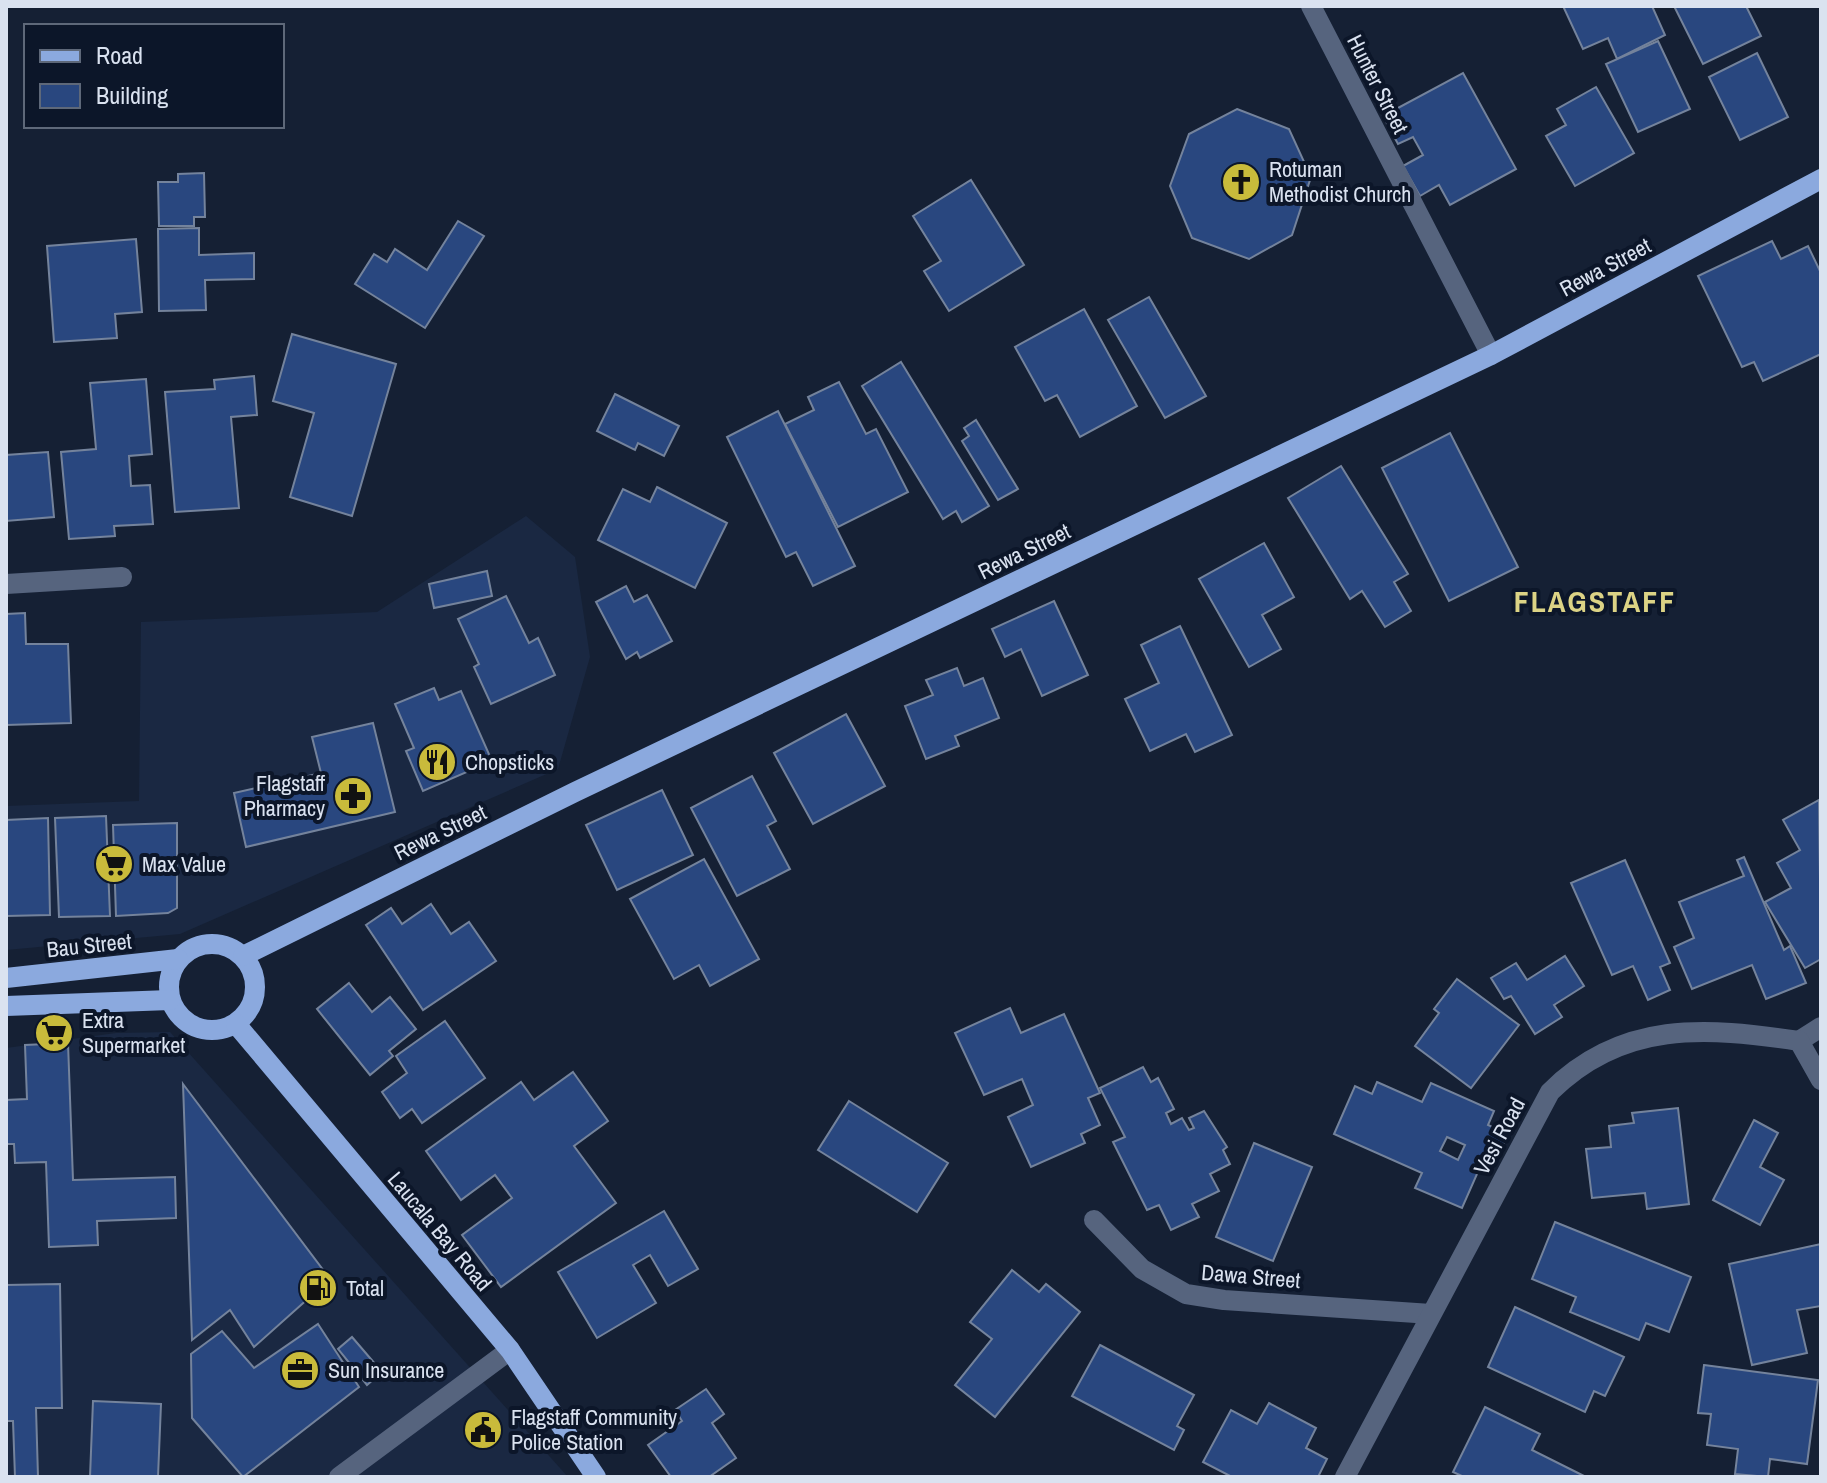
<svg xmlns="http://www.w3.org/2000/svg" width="1827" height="1483" viewBox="0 0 1827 1483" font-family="'Archivo Narrow',sans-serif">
<rect width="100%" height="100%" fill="#152034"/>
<!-- built -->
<g fill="#1a2842">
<polygon points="526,516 575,557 590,657 558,769 180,934 6,950 6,806 139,801 141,622 377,612"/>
<polygon points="170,1032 568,1477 6,1477 6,1048 116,1033"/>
</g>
<!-- building -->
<g fill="#29477f" stroke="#74839c" stroke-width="2" fill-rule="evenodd">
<polygon points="1563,6 1652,6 1665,35 1617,59 1608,38 1583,49"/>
<polygon points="1674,6 1746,6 1761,36 1703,64"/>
<polygon points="1658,41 1690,109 1638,132 1606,64"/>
<polygon points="1757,53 1788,117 1740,140 1709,77"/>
<polygon points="1463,73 1516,169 1450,205 1439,185 1420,196 1403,166 1423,155 1413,137 1398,144 1383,116"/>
<polygon points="1596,87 1634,153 1575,186 1546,136 1566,125 1557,109"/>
<polygon points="1237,109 1289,129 1311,177 1292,235 1249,259 1192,238 1170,186 1189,134"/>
<polygon points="204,173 205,217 194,217 194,226 159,226 158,182 178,182 178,174"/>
<polygon points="971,180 1024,265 949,311 924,271 941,261 913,216"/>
<polygon points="458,221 484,236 425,328 355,284 374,254 387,262 395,249 427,270"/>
<polygon points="199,228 199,255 254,253 254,279 205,280 206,310 159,311 158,229"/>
<polygon points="136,239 142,312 115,314 117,338 54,342 47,246"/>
<polygon points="1772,241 1781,259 1808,246 1821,273 1821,354 1763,381 1754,362 1742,367 1698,276"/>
<polygon points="1149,297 1206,396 1165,418 1108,320"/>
<polygon points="1084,309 1137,406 1080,437 1057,395 1045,401 1015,347"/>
<polygon points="292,334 396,364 352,516 290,497 314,413 273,401"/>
<polygon points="901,362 989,506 962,522 956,511 943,519 862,386"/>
<polygon points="254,376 257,415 231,417 239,508 175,512 165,392 215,389 214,380"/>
<polygon points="146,379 152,454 129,456 131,486 150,485 153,524 114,526 115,536 69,539 61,452 96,449 90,383"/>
<polygon points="839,382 866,434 876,429 908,492 838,527 785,424 814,410 808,397"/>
<polygon points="615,394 679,426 664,456 638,443 635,450 597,431"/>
<polygon points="778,411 855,566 813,586 796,552 786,557 727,437"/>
<polygon points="976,420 1018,489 998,500 962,441 969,436 964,428"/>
<polygon points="1450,433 1518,567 1449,601 1382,468"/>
<polygon points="48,452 54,517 6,521 6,455"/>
<polygon points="1341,466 1408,574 1394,582 1411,611 1385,627 1362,591 1350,599 1288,498"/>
<polygon points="657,487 727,523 695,588 598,540 623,489 650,502"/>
<polygon points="1264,543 1294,597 1262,615 1281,649 1249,667 1199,579"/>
<polygon points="487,571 492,596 434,608 429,584"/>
<polygon points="626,586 634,602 647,595 672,641 640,658 637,652 626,659 596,602"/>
<polygon points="506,596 529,643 538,638 555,675 491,704 474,667 479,664 458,619"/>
<polygon points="1054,601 1088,675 1042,696 1021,649 1005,657 992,629"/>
<polygon points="25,613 26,644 68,644 71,723 6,725 6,614"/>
<polygon points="1180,626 1232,735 1195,752 1186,734 1150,751 1125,699 1159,683 1141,645"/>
<polygon points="957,668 964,686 983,678 999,718 955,736 959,746 926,759 905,706 933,695 926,680"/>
<polygon points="434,688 439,700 461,691 492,761 423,791 406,751 414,748 395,704"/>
<polygon points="846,714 885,786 813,824 774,753"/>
<polygon points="373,723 395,812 246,847 234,793 321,773 312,737"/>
<polygon points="752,776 776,821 767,826 790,869 737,896 691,808"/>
<polygon points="662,790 693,855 617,890 586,825"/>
<polygon points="1819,800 1821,959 1805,968 1765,902 1791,888 1777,863 1800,850 1783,820"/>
<polygon points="106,816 110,916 59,917 55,818"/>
<polygon points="48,818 50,915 6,916 6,820"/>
<polygon points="177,823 177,908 168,913 116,916 113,825"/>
<polygon points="1744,857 1784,950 1790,946 1806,983 1766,999 1752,965 1692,989 1674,947 1694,938 1679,902 1744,876 1737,860"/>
<polygon points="704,859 759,959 710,986 699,965 674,979 630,899"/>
<polygon points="1625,860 1670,963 1660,967 1670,990 1648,1000 1633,966 1612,975 1571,883"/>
<polygon points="431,904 451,934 469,922 496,961 423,1010 366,925 391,908 402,924"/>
<polygon points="1565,956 1584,986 1554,1005 1562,1017 1535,1034 1511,996 1504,999 1491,978 1516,963 1527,980"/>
<polygon points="1457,979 1519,1025 1471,1088 1415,1046 1439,1013 1434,1009"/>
<polygon points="349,983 372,1012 390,997 416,1029 389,1051 393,1056 370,1075 317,1009"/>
<polygon points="1010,1008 1021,1033 1064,1014 1100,1093 1088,1098 1100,1125 1081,1134 1085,1143 1031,1167 1008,1117 1033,1105 1022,1079 984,1095 955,1033"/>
<polygon points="445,1021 485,1078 422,1123 412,1109 400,1118 382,1092 407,1073 396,1056"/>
<polygon points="68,1043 73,1180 175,1177 176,1218 97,1221 98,1245 49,1247 46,1162 15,1163 14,1144 6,1144 6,1100 27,1099 25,1045"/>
<polygon points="1143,1067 1151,1082 1158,1078 1174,1109 1166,1113 1171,1124 1182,1118 1189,1130 1194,1128 1189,1118 1204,1111 1227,1147 1223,1150 1230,1164 1210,1174 1219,1191 1192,1204 1199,1217 1171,1230 1159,1205 1147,1210 1113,1142 1125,1137 1100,1088"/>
<polygon points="573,1072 608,1121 574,1146 616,1203 501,1287 462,1235 512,1198 495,1175 461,1200 426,1151 521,1082 534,1100"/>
<path d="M1377 1082 1422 1102 1431 1083 1494 1111 1488 1125 1508 1134 1499 1154 1488 1149 1462 1208 1415 1188 1422 1173 1334 1134 1355 1086 1372 1094ZM1447 1137 1465 1145 1458 1160 1440 1151Z"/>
<polygon points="183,1084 330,1279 254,1347 230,1310 192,1340"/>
<polygon points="849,1101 948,1163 917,1212 818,1150"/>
<polygon points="1678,1108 1689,1204 1647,1209 1645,1193 1592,1198 1586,1149 1611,1147 1609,1126 1634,1123 1632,1113"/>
<polygon points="1754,1120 1778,1133 1760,1167 1784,1180 1760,1225 1713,1200"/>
<polygon points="1254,1143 1312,1167 1273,1261 1216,1237"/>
<polygon points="664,1211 698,1269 668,1286 650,1255 633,1265 656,1303 597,1338 558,1272"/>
<polygon points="1555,1222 1691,1277 1669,1332 1646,1323 1639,1340 1570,1312 1576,1297 1532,1279"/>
<polygon points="1821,1244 1821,1306 1797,1310 1807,1353 1752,1365 1729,1264"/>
<polygon points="1012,1270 1039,1292 1046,1284 1080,1312 995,1417 955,1385 992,1339 970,1322"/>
<polygon points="60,1284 62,1408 36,1408 38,1477 15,1477 13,1421 6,1421 6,1285"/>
<polygon points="1515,1307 1624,1357 1605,1396 1594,1391 1585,1412 1488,1367"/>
<polygon points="318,1324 359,1387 243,1477 192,1418 191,1354 222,1331 254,1368"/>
<polygon points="352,1337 382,1372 367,1385 338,1349"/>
<polygon points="1100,1345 1194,1395 1177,1426 1184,1430 1174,1450 1072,1396"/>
<polygon points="1704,1365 1818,1380 1807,1464 1770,1459 1768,1477 1735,1474 1738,1449 1707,1445 1711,1414 1698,1413"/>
<polygon points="706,1389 724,1414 712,1423 736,1458 709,1477 671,1477 648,1445 682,1421 675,1410"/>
<polygon points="93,1401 161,1404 158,1477 90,1477"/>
<polygon points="1269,1403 1316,1428 1306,1448 1327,1459 1318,1477 1232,1477 1203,1462 1231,1410 1257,1424"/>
<polygon points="1485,1407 1540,1434 1532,1450 1586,1477 1464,1477 1453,1472"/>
</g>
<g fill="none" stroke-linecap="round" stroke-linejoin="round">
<!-- street -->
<g stroke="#56647e" stroke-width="20">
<polyline points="1311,6 1491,355"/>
<polyline points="6,584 122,577"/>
<polyline points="1799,1041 1821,1027"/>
<polyline points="1094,1220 1142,1269 1186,1294 1224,1300 1431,1314"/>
<polyline points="339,1477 510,1350"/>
<path d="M1345 1477 1550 1092C1622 1020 1706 1027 1799 1041L1821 1080"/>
</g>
<!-- primary -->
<g stroke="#8ba9de" stroke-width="20">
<circle cx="212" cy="987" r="43"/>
<polyline points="243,956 575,792 1491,355 1821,179"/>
<polyline points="6,978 178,959"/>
<polyline points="6,1006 170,1000"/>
<polyline points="236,1024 510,1350 596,1477"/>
</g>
</g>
<!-- icons -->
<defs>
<g id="church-disc" transform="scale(2)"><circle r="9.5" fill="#c9bb3b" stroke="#0c1629"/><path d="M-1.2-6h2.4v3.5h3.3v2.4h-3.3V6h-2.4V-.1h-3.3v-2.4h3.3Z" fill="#111"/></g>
<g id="restaurant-disc" transform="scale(2)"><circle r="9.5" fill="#c9bb3b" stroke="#0c1629"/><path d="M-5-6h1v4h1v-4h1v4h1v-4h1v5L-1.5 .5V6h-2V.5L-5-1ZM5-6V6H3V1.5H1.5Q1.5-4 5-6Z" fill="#111"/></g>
<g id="pharmacy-disc" transform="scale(2)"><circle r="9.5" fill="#c9bb3b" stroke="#0c1629"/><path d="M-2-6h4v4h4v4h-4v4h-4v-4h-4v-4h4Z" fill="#111"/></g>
<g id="supermarket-disc" transform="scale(2)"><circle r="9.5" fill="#c9bb3b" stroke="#0c1629"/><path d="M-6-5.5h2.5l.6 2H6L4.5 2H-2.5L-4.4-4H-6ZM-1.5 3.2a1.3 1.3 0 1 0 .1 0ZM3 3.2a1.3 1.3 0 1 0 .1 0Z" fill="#111"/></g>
<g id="fuel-disc" transform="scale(2)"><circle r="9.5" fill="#c9bb3b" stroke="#0c1629"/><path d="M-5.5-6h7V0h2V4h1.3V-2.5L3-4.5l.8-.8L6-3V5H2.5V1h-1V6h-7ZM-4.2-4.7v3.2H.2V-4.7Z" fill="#111"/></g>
<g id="office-disc" transform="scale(2)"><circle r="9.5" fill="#c9bb3b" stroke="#0c1629"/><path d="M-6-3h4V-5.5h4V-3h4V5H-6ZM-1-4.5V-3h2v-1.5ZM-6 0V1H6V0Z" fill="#111"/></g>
<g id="civic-disc" transform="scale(2)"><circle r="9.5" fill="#c9bb3b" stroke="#0c1629"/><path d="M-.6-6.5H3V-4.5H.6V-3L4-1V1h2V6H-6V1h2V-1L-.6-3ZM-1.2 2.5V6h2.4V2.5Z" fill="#111"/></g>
</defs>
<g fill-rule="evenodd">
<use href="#church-disc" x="1241" y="182"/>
<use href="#restaurant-disc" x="437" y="762"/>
<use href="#pharmacy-disc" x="353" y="796"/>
<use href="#supermarket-disc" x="114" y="864"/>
<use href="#supermarket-disc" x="54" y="1033"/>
<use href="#fuel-disc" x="318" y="1288"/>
<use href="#office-disc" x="300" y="1370"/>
<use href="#civic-disc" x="483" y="1430"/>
</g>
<g text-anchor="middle" stroke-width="8" stroke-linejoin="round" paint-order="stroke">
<!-- street labels -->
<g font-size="22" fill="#dae2f0" stroke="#0c1629">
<text transform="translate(1378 84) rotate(63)" y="8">Hunter Street</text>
<text transform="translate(1605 267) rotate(-28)" y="8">Rewa Street</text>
<text transform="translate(1024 551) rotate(-26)" y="8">Rewa Street</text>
<text transform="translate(440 832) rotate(-26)" y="8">Rewa Street</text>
<text transform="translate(89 945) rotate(-6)" y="8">Bau Street</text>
<text transform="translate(1499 1136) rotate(-62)" y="8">Vesi Road</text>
<text transform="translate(440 1231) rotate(50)" y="8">Laucala Bay Road</text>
<text transform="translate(1251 1276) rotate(5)" y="8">Dawa Street</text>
</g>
<!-- poi labels -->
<g font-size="22" fill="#dae2f0" stroke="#0c1629" text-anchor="start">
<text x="1269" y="177">Rotuman<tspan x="1269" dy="25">Methodist Church</tspan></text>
<text x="465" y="770">Chopsticks</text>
<text x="325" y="791" text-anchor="end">Flagstaff<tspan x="325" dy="25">Pharmacy</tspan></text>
<text x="142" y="872">Max Value</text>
<text x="82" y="1028">Extra<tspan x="82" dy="25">Supermarket</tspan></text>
<text x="346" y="1296">Total</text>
<text x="328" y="1378">Sun Insurance</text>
<text x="511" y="1425">Flagstaff Community<tspan x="511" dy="25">Police Station</tspan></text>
</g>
<!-- district labels -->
<g font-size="30" font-weight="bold" letter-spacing="2" fill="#dcd385" stroke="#0c1629">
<text x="1595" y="612">FLAGSTAFF</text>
</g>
</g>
<!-- border -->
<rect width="1827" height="1483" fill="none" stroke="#dae2f0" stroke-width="16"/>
<!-- legend -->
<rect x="24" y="24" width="260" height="104" fill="#0c1629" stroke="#5e6879" stroke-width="2"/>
<rect x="40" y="50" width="40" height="12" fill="#8ba9de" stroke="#5e6879" stroke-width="2"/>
<text x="96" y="64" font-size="24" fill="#dae2f0">Road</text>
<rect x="40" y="84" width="40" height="24" fill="#29477f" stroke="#5e6879" stroke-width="2"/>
<text x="96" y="104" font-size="24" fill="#dae2f0">Building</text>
</svg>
